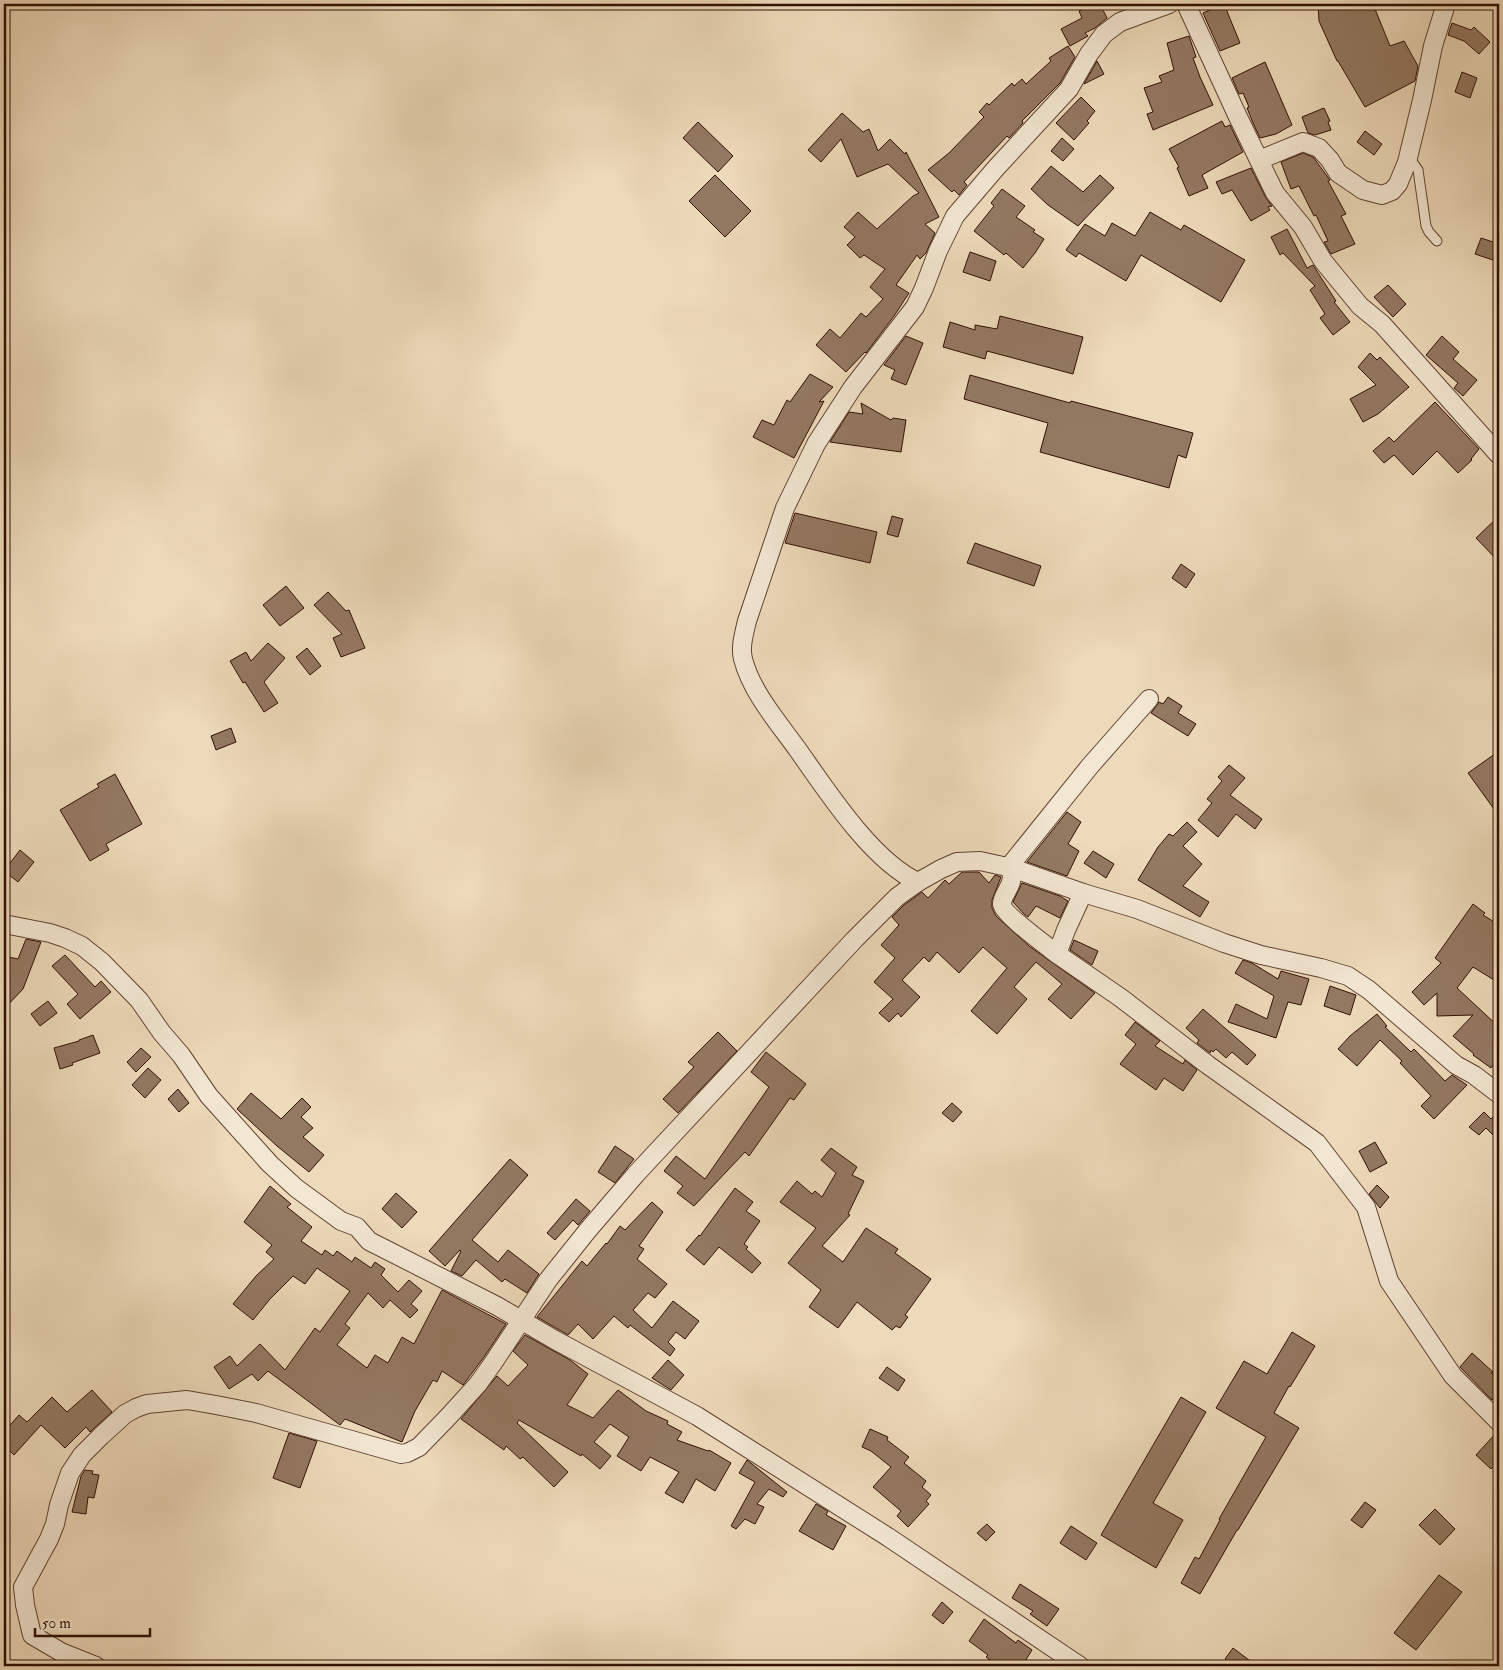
<svg xmlns="http://www.w3.org/2000/svg" width="1503" height="1670" viewBox="0 0 1503 1670" font-family="'IM FELL Double Pica',serif">
<rect width="100%" height="100%" fill="#eddaba"/>
<filter id="stains"><feTurbulence type="fractalNoise" baseFrequency=".004" numOctaves="4"/><feColorMatrix values="0 0 0 0 .2 0 0 0 0 .09 0 0 0 0 .02 0 0 0 .5 -.17"/></filter>
<radialGradient id="worn" r=".72"><stop offset=".6" stop-color="#630" stop-opacity="0"/><stop offset="1" stop-color="#630" stop-opacity=".3"/></radialGradient>
<!-- building -->
<g fill="#937962" stroke="#311003">
<polygon points="1096,4 1100,4 1107,18 1095,28 1085,33 1088,36 1070,46 1061,29 1082,18 1079,11"/>
<polygon points="1224,4 1240,43 1220,51 1203,13"/>
<polygon points="1318,4 1373,4 1390,46 1404,41 1418,66 1415,81 1365,107 1338,61 1337,61 1319,21"/>
<polygon points="1452,23 1471,30 1474,27 1490,42 1479,54 1464,41 1448,35"/>
<polygon points="1189,36 1196,57 1193,58 1200,77 1213,105 1153,130 1147,114 1153,112 1144,88 1162,82 1159,76 1174,70 1167,43"/>
<polygon points="1068,46 1075,57 1060,83 1022,121 1023,123 1009,138 1007,136 964,182 967,185 959,195 954,190 952,192 928,170 949,153 984,117 979,112 987,103 989,105 1012,83 1014,86 1022,79 1026,84 1051,61 1049,58"/>
<polygon points="1097,61 1104,74 1084,84"/>
<polygon points="1265,62 1292,125 1276,134 1260,138 1253,123 1247,108 1249,107 1243,93 1239,94 1232,78"/>
<polygon points="1462,72 1477,78 1470,98 1455,92"/>
<polygon points="1081,97 1095,111 1087,121 1089,123 1074,140 1056,123"/>
<polygon points="1324,108 1330,121 1328,122 1331,130 1315,135 1308,133 1302,117"/>
<polygon points="842,113 863,132 869,129 878,151 890,139 905,154 906,152 939,217 925,224 935,233 926,253 920,259 917,255 896,285 909,293 894,316 866,353 865,352 846,372 816,345 830,329 840,338 861,313 866,317 883,299 870,287 885,269 864,255 860,258 847,245 855,237 844,227 858,212 877,229 913,196 919,193 888,164 857,177 841,139 821,162 808,150"/>
<polygon points="1222,121 1225,127 1230,125 1243,152 1202,175 1208,188 1189,196 1177,168 1179,167 1169,149"/>
<polygon points="698,122 733,156 718,172 683,138"/>
<polygon points="1365,131 1382,144 1374,155 1357,142"/>
<polygon points="1062,138 1074,149 1063,161 1051,151"/>
<polygon points="1303,153 1313,157 1330,180 1328,181 1346,214 1341,216 1355,244 1331,254 1324,242 1328,241 1316,215 1314,216 1299,186 1291,189 1281,162"/>
<polygon points="1051,166 1083,192 1100,175 1114,188 1078,226 1048,205 1031,189"/>
<polygon points="1251,168 1266,198 1272,206 1268,207 1270,210 1251,221 1232,190 1222,194 1216,182"/>
<polygon points="715,175 751,211 725,237 689,201"/>
<polygon points="1002,189 1025,206 1016,217 1035,230 1033,232 1044,239 1035,253 1023,268 1006,253 1004,255 974,231 994,206 991,203"/>
<polygon points="1150,212 1181,230 1184,225 1245,260 1221,302 1141,255 1126,281 1079,253 1076,257 1066,250 1085,224 1105,236 1112,223 1135,236"/>
<polygon points="1287,229 1307,268 1313,265 1336,301 1334,302 1350,322 1333,335 1320,318 1325,314 1310,290 1315,286 1283,253 1280,255 1271,237"/>
<polygon points="1481,238 1499,244 1499,262 1475,254"/>
<polygon points="970,252 996,261 990,281 963,272"/>
<polygon points="1388,285 1406,304 1393,317 1374,297"/>
<polygon points="1000,316 1083,337 1073,374 987,351 985,359 943,347 950,322 975,330 975,325 997,329"/>
<polygon points="906,336 923,343 906,385 891,379 895,370 884,365"/>
<polygon points="1442,336 1459,352 1453,359 1477,380 1463,396 1454,388 1458,383 1426,355"/>
<polygon points="1370,353 1377,360 1380,357 1409,387 1378,414 1363,422 1350,399 1376,385 1358,367"/>
<polygon points="810,374 833,387 819,402 824,401 794,458 753,437 762,420 774,425 787,400 790,402"/>
<polygon points="970,375 1070,403 1071,401 1193,433 1186,458 1178,455 1169,488 1040,452 1048,423 964,399"/>
<polygon points="1435,402 1479,449 1471,459 1472,460 1458,473 1437,451 1413,475 1394,455 1384,463 1373,451 1389,437 1394,442"/>
<polygon points="861,403 891,420 893,418 906,420 901,452 830,442 849,412 863,414"/>
<polygon points="795,513 877,532 870,563 785,543"/>
<polygon points="892,516 903,519 898,537 887,534"/>
<polygon points="1499,516 1499,562 1476,538"/>
<polygon points="975,543 1041,566 1034,586 967,563"/>
<polygon points="1181,564 1195,574 1186,588 1172,578"/>
<polygon points="286,586 304,608 280,626 263,605"/>
<polygon points="328,592 346,611 349,610 365,648 341,657 333,638 342,634 314,605"/>
<polygon points="268,643 285,658 264,682 278,703 264,712 245,682 243,683 230,661 246,652 251,661"/>
<polygon points="307,648 321,666 310,675 296,657"/>
<polygon points="1168,697 1182,706 1178,713 1196,724 1188,736 1151,713 1159,702 1163,704"/>
<polygon points="231,728 236,742 216,750 211,736"/>
<polygon points="1499,751 1499,816 1468,773"/>
<polygon points="1229,765 1245,778 1230,795 1262,819 1255,829 1236,814 1218,837 1198,820 1212,803 1207,799 1222,781 1218,777"/>
<polygon points="115,774 142,824 106,844 109,850 90,861 60,810 99,787 97,784"/>
<polygon points="1067,812 1081,822 1068,844 1079,851 1067,876 1027,862"/>
<polygon points="1187,822 1197,832 1183,846 1202,864 1183,886 1209,902 1200,917 1138,880 1158,847 1169,834 1173,836"/>
<polygon points="20,850 34,862 18,882 4,871"/>
<polygon points="1093,851 1114,864 1106,878 1084,863"/>
<polygon points="962,872 979,872 989,883 995,875 1001,877 992,900 992,908 996,916 1029,946 1095,993 1071,1019 1048,999 1062,984 1036,962 1014,987 1027,999 997,1034 971,1011 1007,968 983,947 959,973 937,952 929,962 924,957 902,980 920,997 901,1017 898,1013 889,1022 879,1013 893,999 874,982 895,958 881,945 899,925 892,917 904,905 922,892 928,898 945,880 949,884"/>
<polygon points="1022,883 1060,896 1068,901 1060,918 1036,906 1028,917 1024,914 1013,902"/>
<polygon points="1473,904 1485,913 1483,915 1499,925 1499,972 1494,980 1473,967 1457,988 1499,1027 1499,1057 1491,1068 1473,1055 1474,1054 1453,1036 1473,1015 1437,1016 1437,993 1424,1005 1412,992 1441,963 1435,958"/>
<polygon points="26,939 41,942 23,989 4,1009 4,956 18,959"/>
<polygon points="1074,940 1098,951 1092,965 1070,950"/>
<polygon points="65,955 95,987 101,981 111,992 80,1019 67,1004 78,994 52,966"/>
<polygon points="1243,960 1252,963 1278,979 1281,971 1309,979 1301,1005 1288,1002 1276,1038 1228,1022 1236,1004 1267,1019 1274,996 1235,973"/>
<polygon points="1330,986 1356,995 1350,1015 1324,1006"/>
<polygon points="48,1001 57,1013 40,1026 31,1014"/>
<polygon points="1203,1009 1256,1055 1247,1065 1232,1052 1226,1058 1216,1049 1213,1052 1211,1050 1210,1053 1197,1043 1199,1040 1186,1028"/>
<polygon points="1377,1014 1387,1026 1385,1027 1411,1052 1414,1049 1445,1081 1452,1075 1467,1085 1434,1119 1421,1106 1431,1096 1400,1063 1402,1061 1380,1040 1357,1066 1338,1049 1350,1036"/>
<polygon points="1135,1022 1160,1041 1155,1046 1183,1064 1185,1060 1197,1070 1183,1091 1164,1078 1156,1090 1120,1064 1136,1044 1125,1035"/>
<polygon points="718,1032 737,1051 678,1113 663,1099 694,1067 688,1062"/>
<polygon points="93,1035 100,1053 72,1063 73,1065 60,1069 54,1048 79,1041 79,1040"/>
<polygon points="141,1048 151,1057 136,1072 127,1062"/>
<polygon points="766,1052 806,1084 794,1100 790,1098 749,1156 745,1152 694,1206 677,1193 683,1186 664,1171 676,1156 705,1179 769,1087 751,1072"/>
<polygon points="148,1068 161,1080 145,1098 132,1085"/>
<polygon points="178,1089 189,1103 179,1112 168,1099"/>
<polygon points="251,1093 281,1119 302,1098 311,1107 301,1117 313,1128 303,1137 324,1155 309,1172 277,1146 237,1109"/>
<polygon points="952,1103 962,1112 953,1122 942,1113"/>
<polygon points="1499,1110 1499,1130 1494,1136 1486,1128 1479,1135 1469,1127 1484,1112 1491,1119"/>
<polygon points="1375,1142 1387,1163 1370,1172 1359,1151"/>
<polygon points="615,1146 634,1159 615,1183 598,1172"/>
<polygon points="831,1148 857,1167 852,1175 864,1181 848,1214 850,1215 822,1246 843,1262 866,1228 898,1249 895,1253 931,1279 905,1315 908,1317 900,1328 896,1326 892,1330 857,1302 838,1328 809,1307 821,1290 788,1263 816,1228 780,1202 797,1181 812,1194 815,1191 822,1197 836,1173 821,1160"/>
<polygon points="510,1159 528,1175 472,1240 498,1262 508,1250 539,1274 527,1293 505,1279 502,1282 476,1260 462,1276 451,1271 461,1251 460,1250 445,1266 429,1251"/>
<polygon points="1377,1185 1389,1197 1380,1208 1369,1194"/>
<polygon points="270,1186 291,1204 287,1207 312,1227 301,1241 322,1255 325,1250 333,1256 337,1251 352,1262 355,1257 371,1268 375,1262 385,1269 381,1275 398,1292 409,1280 422,1291 411,1304 418,1310 410,1318 390,1300 383,1308 368,1293 345,1324 350,1328 337,1345 367,1368 375,1355 388,1363 402,1337 414,1344 442,1290 506,1324 484,1357 463,1385 442,1371 437,1382 433,1380 415,1411 402,1442 345,1419 340,1425 268,1371 258,1381 252,1374 229,1389 214,1367 230,1356 237,1366 260,1344 285,1370 315,1328 320,1332 350,1291 317,1268 305,1284 293,1276 270,1299 253,1320 233,1304 256,1276 274,1259 266,1252 272,1245 244,1222"/>
<polygon points="735,1188 753,1202 746,1211 760,1221 744,1244 748,1247 746,1249 761,1263 752,1273 719,1247 704,1265 686,1250 699,1235 700,1236"/>
<polygon points="396,1193 417,1212 402,1228 382,1209"/>
<polygon points="576,1199 590,1211 578,1225 573,1220 555,1240 547,1233"/>
<polygon points="652,1202 663,1212 639,1246 644,1249 637,1259 667,1284 655,1298 648,1293 633,1310 652,1328 673,1301 699,1321 685,1339 676,1332 668,1342 675,1349 670,1356 630,1325 628,1328 614,1316 593,1339 578,1324 568,1335 537,1317 582,1261 587,1266 606,1243 607,1244 620,1226 625,1230"/>
<polygon points="1292,1332 1315,1346 1290,1387 1289,1386 1274,1413 1299,1428 1238,1530 1237,1530 1200,1594 1181,1583 1195,1557 1199,1559 1220,1520 1219,1519 1266,1437 1216,1408 1244,1361 1267,1374"/>
<polygon points="525,1335 570,1360 588,1374 567,1405 593,1418 618,1390 646,1411 668,1421 667,1424 682,1432 677,1440 708,1451 709,1450 731,1463 715,1491 696,1479 683,1503 665,1493 679,1472 650,1457 641,1471 617,1456 629,1437 610,1424 594,1442 611,1456 600,1469 582,1454 581,1456 519,1420 517,1423 568,1472 554,1487 523,1457 520,1459 506,1446 504,1450 461,1419 497,1376 508,1386 528,1365 513,1351"/>
<polygon points="1472,1353 1493,1372 1491,1373 1499,1379 1499,1391 1492,1400 1460,1367"/>
<polygon points="668,1360 684,1375 671,1390 652,1378"/>
<polygon points="887,1367 905,1380 898,1391 879,1378"/>
<polygon points="92,1390 112,1412 90,1432 86,1427 65,1448 41,1425 14,1455 4,1445 4,1432 19,1415 27,1422 52,1397 67,1412"/>
<polygon points="1181,1397 1206,1412 1153,1503 1183,1520 1156,1568 1101,1535"/>
<polygon points="870,1429 888,1437 887,1440 909,1457 904,1463 926,1481 922,1487 931,1495 926,1501 929,1504 908,1527 897,1516 901,1511 873,1487 891,1467 871,1451 862,1447"/>
<polygon points="1497,1432 1499,1432 1499,1460 1491,1469 1476,1455"/>
<polygon points="289,1433 317,1441 300,1488 273,1478"/>
<polygon points="747,1460 787,1492 783,1497 769,1489 757,1504 764,1507 755,1524 745,1519 736,1529 731,1526 755,1482 739,1473"/>
<polygon points="85,1470 93,1471 92,1474 99,1475 94,1498 88,1497 86,1514 72,1512 81,1476"/>
<polygon points="1365,1502 1376,1510 1362,1528 1351,1520"/>
<polygon points="816,1504 828,1511 826,1515 846,1526 833,1550 799,1531"/>
<polygon points="1435,1509 1455,1529 1440,1545 1419,1525"/>
<polygon points="987,1524 995,1532 986,1541 977,1533"/>
<polygon points="1071,1526 1097,1543 1086,1560 1060,1543"/>
<polygon points="1439,1575 1462,1592 1416,1650 1394,1633"/>
<polygon points="1020,1584 1059,1609 1047,1626 1030,1614 1033,1611 1012,1598"/>
<polygon points="942,1602 953,1612 943,1624 932,1615"/>
<polygon points="984,1619 1016,1643 1018,1640 1032,1650 1022,1666 999,1666 986,1657 988,1655 969,1641"/>
<polygon points="1233,1648 1257,1666 1234,1666 1225,1659"/>
</g>
<g fill="none" stroke-linecap="round" stroke-linejoin="round">
<!-- service casing -->
<g stroke="#604231" stroke-width="11">
<polyline id="service" points="1409,157 1418,170 1426,226 1429,232 1437,241"/>
</g>
<!-- minor casing -->
<g stroke="#604231" stroke-width="20">
<g id="minor">
<polyline points="1186,4 1238,117 1275,193 1303,227 1323,261 1360,306 1382,324 1499,455"/>
<polyline points="1259,160 1303,142 1319,148 1330,160 1338,173 1363,190 1382,195 1392,191 1398,184 1407,162 1422,100 1433,46 1446,4"/>
<path d="M918 882C872 861 827 791 798 750 778 722 752 693 743 659 740 647 744 634 747 621L785 508 816 444 853 387 915 307 924 288 938 251 955 216 996 168 1069 89 1089 54 1104 34 1120 22 1169 4"/>
<polyline points="1083,893 1066,930 1057,954 1121,998 1208,1065 1317,1143 1366,1207 1389,1281 1453,1376 1499,1422"/>
<polyline points="4,924 50,933 65,938 82,946 102,962 139,1000 162,1033 181,1055 209,1096 270,1164 296,1188 341,1221 357,1227 369,1241 497,1306 555,1340 697,1416 888,1537 1080,1666"/>
<path d="M1057 954C1047 946 1003 914 1002 904 1002 897 1009 889 1011 882 1013 876 1011 869 1012 863L1090 766 1149 699"/>
<polyline points="96,1666 61,1652 32,1635 25,1605 23,1587 49,1539 55,1524 59,1505 70,1473 82,1455 101,1436 125,1414 136,1408 147,1404 187,1400 216,1405 256,1413 401,1454 407,1453 419,1447 449,1416 478,1384 493,1363 548,1280 588,1230 636,1174 854,940 897,897 918,882 941,869 957,862 980,861 1012,868 1083,893 1137,909 1224,943 1261,955 1321,968 1348,976 1369,990 1456,1065 1474,1075 1499,1094"/>
</g>
</g>
<!-- service -->
<use href="#service" stroke="#f3e7d2" stroke-width="9"/>
<!-- minor -->
<use href="#minor" stroke="#f3e7d2" stroke-width="18"/>
</g>
<!-- margin -->
<rect width="1503" height="1670" fill="none" stroke="#eddaba" stroke-width="20"/>
<rect x="5" y="5" width="1493" height="1660" fill="none" stroke="#311003" stroke-width="2.5"/>
<rect x="10" y="10" width="1483" height="1650" fill="none" stroke="#311003"/>
<!-- scale -->
<path d="M35 1628v8h115v-8" fill="none" stroke="#311003" stroke-width="2.5"/>
<text x="42" y="1628" font-size="15" fill="#311003" stroke="#f3e7d2" stroke-width="4" paint-order="stroke">50 m</text>
<rect width="100%" height="100%" filter="url(#stains)"/>
<rect width="100%" height="100%" fill="url(#worn)"/>
</svg>
